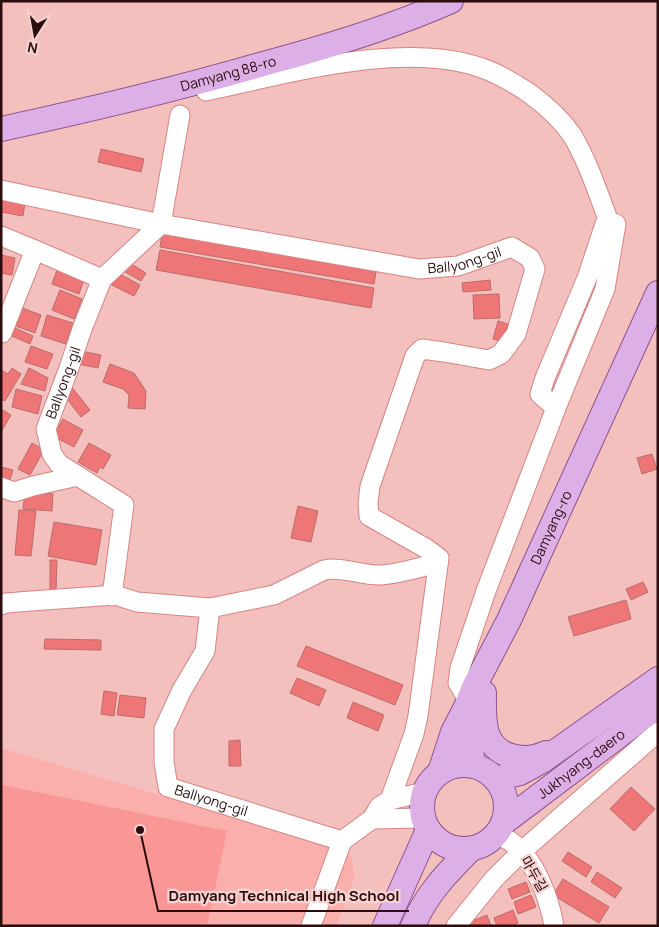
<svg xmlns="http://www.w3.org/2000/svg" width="659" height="927" viewBox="0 0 659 927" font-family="Manrope,'Noto Sans KR',sans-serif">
<rect width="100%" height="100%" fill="#f4c0be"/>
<!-- built -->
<polygon fill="#faafad" points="1,748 329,845 352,857 354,878 337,926 1,926"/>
<!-- green -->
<polygon fill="#f89796" points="2,785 227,831 207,926 1,926"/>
<!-- building -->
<g fill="#ef7677" stroke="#ba6c6b">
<polygon points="101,149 144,159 141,172 98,162"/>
<polygon points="1,199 25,203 23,216 1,212"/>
<polygon points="163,229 377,266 374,284 160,247"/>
<polygon points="160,250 374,288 371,308 156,270"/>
<polygon points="1,255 15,258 12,275 1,273"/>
<polygon points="125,260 146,273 141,281 120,269"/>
<polygon points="58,267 85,277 79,294 52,284"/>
<polygon points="116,272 140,285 134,296 110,284"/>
<polygon points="490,280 491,290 463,292 462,283"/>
<polygon points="60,290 82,299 74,319 52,310"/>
<polygon points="499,294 500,318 474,319 473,295"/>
<polygon points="17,306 41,315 35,333 10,324"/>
<polygon points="47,315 73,323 66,344 41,336"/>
<polygon points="498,321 508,324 503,342 493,339"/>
<polygon points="8,325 33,336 30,344 5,333"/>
<polygon points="31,346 53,354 47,369 25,362"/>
<polygon points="81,351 101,355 98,368 78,364"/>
<polygon points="110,364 134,373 146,391 145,409 128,408 129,395 123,389 103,382"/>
<polygon points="12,368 21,374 5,401 1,399 1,370 8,374"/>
<polygon points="29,368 48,378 45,391 21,384"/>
<polygon points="71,386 90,410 81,417 64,395"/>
<polygon points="16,389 42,396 38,414 12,407"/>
<polygon points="3,410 11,415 1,432 1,413"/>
<polygon points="63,419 83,430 74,447 53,436"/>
<polygon points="32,443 44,450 30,475 18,469"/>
<polygon points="89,443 111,455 103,469 100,467 97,473 78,462"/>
<polygon points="652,454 657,469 642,474 637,458"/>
<polygon points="1,467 13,470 9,483 1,481"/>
<polygon points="25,492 53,494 52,511 23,509"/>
<polygon points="298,506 318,511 311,542 291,538"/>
<polygon points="19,510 36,511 31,556 15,555"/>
<polygon points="54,522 102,530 96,565 48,556"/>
<polygon points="50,560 57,560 56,590 50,590"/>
<polygon points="643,582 648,592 631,600 626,589"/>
<polygon points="626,600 631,619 574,636 568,617"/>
<polygon points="45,639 101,640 101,650 44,649"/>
<polygon points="306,646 403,685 395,705 297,666"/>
<polygon points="297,678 326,690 319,706 290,693"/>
<polygon points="104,691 117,693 114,716 101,714"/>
<polygon points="120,695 146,698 144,718 117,715"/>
<polygon points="353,702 384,715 378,731 347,718"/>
<polygon points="240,740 241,766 229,766 229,741"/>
<polygon points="631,787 655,809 634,831 610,809"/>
<polygon points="568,852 592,867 586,877 562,861"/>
<polygon points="597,872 622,888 615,898 591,882"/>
<polygon points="563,879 609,907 599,923 553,895"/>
<polygon points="526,882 530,892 512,899 508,889"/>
<polygon points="531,895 536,907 518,914 514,902"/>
<polygon points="513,910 518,923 511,926 497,926 494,918"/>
<polygon points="487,915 491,926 462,926 462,925"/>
</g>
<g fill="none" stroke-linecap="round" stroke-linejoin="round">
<!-- minor casing -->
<g stroke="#d58483" stroke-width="21">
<g id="minor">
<path d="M206 91C287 74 403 40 482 68 499 74 514 83 529 93 544 104 561 119 572 135 588 162 598 193 609 222"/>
<path id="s1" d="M1 190 161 224 419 269 458 266 512 247 530 258 535 269 516 334 501 354 489 360 444 352 422 349 415 356 370 486 368 503 369 516 427 549 439 558 418 716 414 734 390 800"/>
<polyline points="1,236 35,250 102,279"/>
<polyline points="2,333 35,250"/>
<polyline points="1,487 14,492 33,486 78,476"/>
<path id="s2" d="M112 596 124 505 59 464 52 454 46 429 69 368 82 329 102 279 161 224 180 115"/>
<path d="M1 605 6 603 31 601 115 595 137 602 210 608 274 595 324 570C343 566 362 576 381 575 400 574 420 567 438 563"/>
<path id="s3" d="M210 608 205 651 182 690 164 729V762L168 787 342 841 372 819 379 807 390 800 424 792"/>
<polyline points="469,701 458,683 460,668 486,591 556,408 605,289 616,224 609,222 605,224 587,278 545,378 540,394 556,408"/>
<polyline points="372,819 422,818"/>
<path d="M496 835C501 837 506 839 510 841 535 859 549 897 554 926"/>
<polyline points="311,926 342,841"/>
<polyline points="456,926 494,879 521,852 658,732"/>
</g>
</g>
<!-- major casing -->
<g stroke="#8f538f" stroke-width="26">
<g id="major">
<path id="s4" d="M1 129C89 110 177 89 263 64 327 47 390 28 451 1"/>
<path d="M484 693C484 706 483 720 487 733 495 758 525 763 546 753"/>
<circle cx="464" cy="807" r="42"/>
<path id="s5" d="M474 766 470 747 467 705 474 687 509 620 658 293"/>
<polyline points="440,772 453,732 467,705"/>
<polyline points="495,779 520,773 542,761 658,679"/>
<path id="s6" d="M503 823 658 706"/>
<polyline points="385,926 428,830"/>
<path d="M413 926C426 894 448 872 471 849"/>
</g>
</g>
<!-- minor -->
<use href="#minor" stroke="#fff" stroke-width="19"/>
<!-- major -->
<use href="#major" stroke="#dcafe6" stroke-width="24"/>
</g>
<g text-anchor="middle" stroke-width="4.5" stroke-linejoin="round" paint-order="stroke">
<!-- street labels -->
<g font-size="14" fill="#2b0d0e" stroke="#f6d2d1">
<text dy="5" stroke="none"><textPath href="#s4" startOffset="234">Damyang 88-ro</textPath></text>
<text dy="5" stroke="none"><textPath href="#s1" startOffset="472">Ballyong-gil</textPath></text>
<text dy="5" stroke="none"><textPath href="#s2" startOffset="256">Ballyong-gil</textPath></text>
<text dy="5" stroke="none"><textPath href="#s5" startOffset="258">Damyang-ro</textPath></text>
<text dy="5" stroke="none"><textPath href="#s6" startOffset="98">Jukhyang-daero</textPath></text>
<text dy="5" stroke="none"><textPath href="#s3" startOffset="235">Ballyong-gil</textPath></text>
<text transform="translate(534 874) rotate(60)" y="5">마두길</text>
</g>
</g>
<!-- callouts -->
<path fill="none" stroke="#2b0d0e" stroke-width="2" d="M140 830L158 911H409"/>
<circle fill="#2b0d0e" stroke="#f6d2d1" stroke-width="2" cx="140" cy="830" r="5"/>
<g font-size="15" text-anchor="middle" font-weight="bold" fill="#2b0d0e" stroke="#f6d2d1" stroke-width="4.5" stroke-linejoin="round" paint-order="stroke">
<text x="284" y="901">Damyang Technical High School</text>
</g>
<!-- border -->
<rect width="659" height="927" fill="none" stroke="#2b0d0e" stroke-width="5"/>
<!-- north arrow -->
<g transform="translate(35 35) rotate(191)" stroke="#f6d2d1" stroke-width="4" paint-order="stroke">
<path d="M0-4L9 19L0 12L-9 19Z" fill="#2b0d0e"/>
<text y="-8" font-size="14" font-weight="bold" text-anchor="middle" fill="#2b0d0e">N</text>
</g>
</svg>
